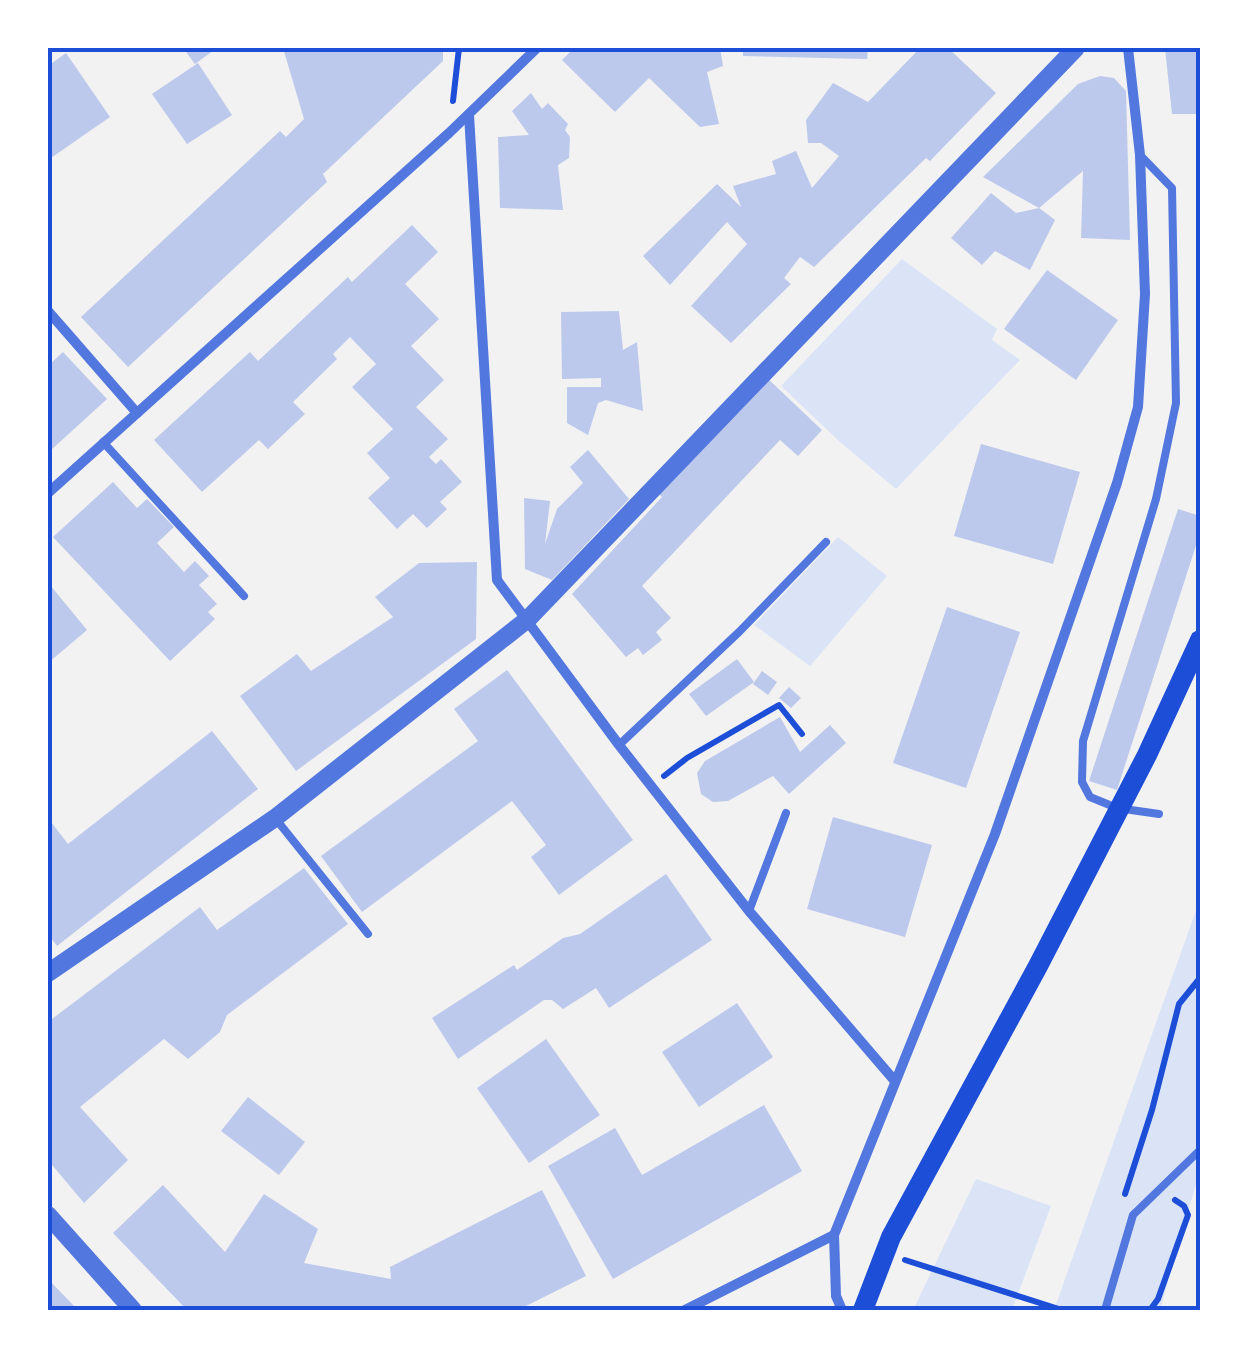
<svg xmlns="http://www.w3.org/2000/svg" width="1248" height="1358" viewBox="0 0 1248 1358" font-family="Lora,serif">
<rect width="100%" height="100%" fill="#f2f2f2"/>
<!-- green -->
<g fill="#dbe4f7">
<polygon points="902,259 997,329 992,340 1020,360 896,489 841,443 781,386"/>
<polygon points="838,537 887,576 810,666 754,625"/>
<polygon points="1200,899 1200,1170 1160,1310 1054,1310"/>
<polygon points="976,1179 1051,1206 1012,1310 913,1310"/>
</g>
<!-- building -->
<g fill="#bdc9ec">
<polygon points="183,48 217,48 195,64"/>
<polygon points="283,48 443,48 443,61 323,174 327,182 128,367 81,317 280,131 286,137 304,119"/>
<polygon points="574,48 720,48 723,66 707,72 719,124 700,127 649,78 615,112 562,60"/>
<polygon points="743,48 868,48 867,59 743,56"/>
<polygon points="920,48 948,48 996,93 930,161 926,158 814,267 800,257 784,278 791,284 731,343 691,306 747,244 727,222 670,285 643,256 717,184 741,207 733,186 776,174 772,161 796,151 812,188 839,156 821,143 808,143 806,120 833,83 868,102"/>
<polygon points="1165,48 1200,48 1200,114 1172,114"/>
<polygon points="66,53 110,117 48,160 48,66"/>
<polygon points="198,63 232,115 187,144 152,94"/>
<polygon points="1100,76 1114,78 1126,91 1130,240 1081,238 1083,171 1039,208 983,177 1078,84"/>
<polygon points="531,93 542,109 548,103 568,124 565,130 570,137 569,158 558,165 563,210 500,208 498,137 529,135 512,111"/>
<polygon points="991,193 1016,213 1039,208 1055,220 1030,270 995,251 982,265 951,238"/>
<polygon points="412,225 438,252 405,284 439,319 411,346 444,380 416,407 448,439 429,457 436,464 441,459 462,482 440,502 447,509 427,528 413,514 397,529 368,498 390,478 367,453 393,429 352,387 376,364 350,337 333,354 337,359 293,402 305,414 268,449 259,440 202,492 154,440 250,352 258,361 348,277 352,282"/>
<polygon points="1047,270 1118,320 1076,380 1004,329"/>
<polygon points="619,311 623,350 637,342 643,411 606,400 598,403 588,435 567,423 567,387 601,387 601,378 562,379 561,312"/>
<polygon points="63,352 107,399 51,450 48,446 48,366"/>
<polygon points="765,376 822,430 798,456 780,440 642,586 671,618 656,632 662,640 643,655 638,648 626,657 572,594 662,497 655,491"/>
<polygon points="981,444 1080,472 1053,564 954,536"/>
<polygon points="588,450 629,499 552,580 525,569 524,498 550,501 545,544 557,509 583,483 570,467"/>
<polygon points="113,482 137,508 147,499 174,527 157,543 184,572 195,561 209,576 199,585 217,604 208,612 215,619 170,661 53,537"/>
<polygon points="1178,509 1200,516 1200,533 1117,790 1089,781"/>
<polygon points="477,562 476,639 296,771 240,696 297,654 311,671 393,617 375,597 419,563"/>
<polygon points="50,585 87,630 48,663 48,587"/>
<polygon points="947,607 1020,632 966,788 893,763"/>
<polygon points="737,659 754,682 706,716 689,694"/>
<polygon points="507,670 633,840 559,895 531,857 546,845 512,801 362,912 321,856 478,741 454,709"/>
<polygon points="762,671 777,682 768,695 753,684"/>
<polygon points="789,687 801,698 791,708 779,698"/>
<polygon points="780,717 800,752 830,725 846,743 789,794 773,776 728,801 713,802 701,794 697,773 705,761"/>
<polygon points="212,731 258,789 57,946 48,934 48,818 68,844"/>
<polygon points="833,817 932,845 905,937 807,909"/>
<polygon points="304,868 348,924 227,1015 220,1032 188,1059 164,1039 80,1107 128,1160 84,1203 48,1160 48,1022 200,907 217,930"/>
<polygon points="666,874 712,940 609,1008 596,988 563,1009 552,1000 544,1000 458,1059 432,1018 514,965 517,970 563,938 580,934"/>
<polygon points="737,1003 773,1057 699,1107 662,1052"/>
<polygon points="546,1039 600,1115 529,1163 477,1088"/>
<polygon points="248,1097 305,1142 279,1175 221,1131"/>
<polygon points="764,1105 802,1171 613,1279 548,1166 615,1128 642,1175"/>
<polygon points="163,1185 225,1252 264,1194 318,1229 304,1263 391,1279 390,1267 542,1190 586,1276 518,1310 187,1310 113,1233"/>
<polygon points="48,1279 75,1307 72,1310 48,1310"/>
</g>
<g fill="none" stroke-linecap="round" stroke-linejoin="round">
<!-- path -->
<g stroke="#1d4ed8" stroke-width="6">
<polyline points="453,101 459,48"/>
<polyline points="664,776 687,758 779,705 802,734"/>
<polyline points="1125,1194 1152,1110 1179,1004 1200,978"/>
<polyline points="905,1260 1062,1310"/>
<polyline points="1150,1310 1158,1299 1188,1215 1184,1206 1175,1200"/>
</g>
<!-- service -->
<g stroke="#5277de" stroke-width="8">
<polyline points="1140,155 1172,188 1176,403 1156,499 1083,741 1082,782 1090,797 1117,808 1159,814"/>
<polyline points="103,442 244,596"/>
<polyline points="619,745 739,632 826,542"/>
<polyline points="275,818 368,934"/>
<polyline points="749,911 786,813"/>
<polyline points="1105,1310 1133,1215 1200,1150"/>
</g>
<!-- minor -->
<g stroke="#5277de" stroke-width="10">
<polyline points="469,115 497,580 619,745 749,911 894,1080"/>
<polyline points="48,311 137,413"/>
<polyline points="48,493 449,133 537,48"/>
<polyline points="685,1310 834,1235"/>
<polyline points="842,1310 836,1296 834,1235 995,834 1117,483 1138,407 1145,294 1140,155 1128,48"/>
</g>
<!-- tertiary -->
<g stroke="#5277de" stroke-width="18">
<polyline points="48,973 275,818 528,619 1076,48"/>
<polyline points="48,1215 133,1310"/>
</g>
<!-- secondary -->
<polyline stroke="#1d4ed8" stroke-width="20" points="863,1310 891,1237 1038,966 1147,755 1200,640"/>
</g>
<!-- border -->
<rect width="1248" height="1358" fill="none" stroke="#ffffff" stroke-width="100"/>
<rect x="50" y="50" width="1148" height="1258" fill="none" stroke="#1d4ed8" stroke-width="4"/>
</svg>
